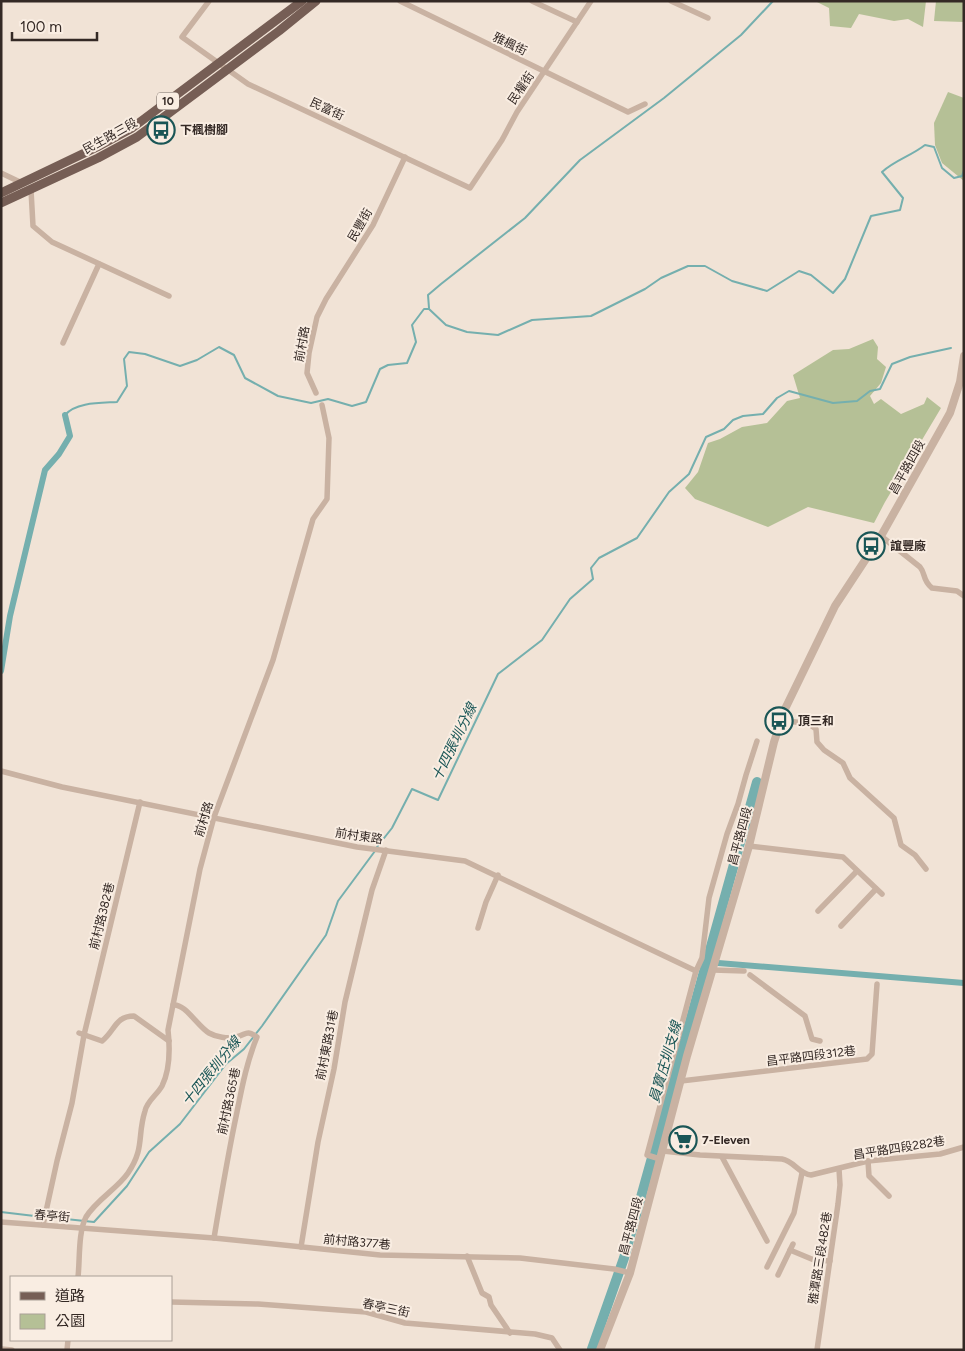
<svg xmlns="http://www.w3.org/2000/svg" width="965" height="1351" viewBox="0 0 965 1351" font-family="Figtree,'Noto Sans TC',sans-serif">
<rect width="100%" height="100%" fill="#f1e3d6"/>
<!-- green -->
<g fill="#b5c096">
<polygon points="815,1 926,1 923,27 908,19 894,21 859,14 851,28 830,26 829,8"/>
<polygon points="936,1 964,1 964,22 934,21"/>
<polygon points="948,92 964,98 964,181 942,163 935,145 934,123"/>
<polygon points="873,339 878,347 877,359 886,367 881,383 870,396 874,404 881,399 901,414 924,404 927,397 941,408 885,502 874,523 808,507 768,527 695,499 685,488 698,472 708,443 720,439 742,427 767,423 787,401 800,398 793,375 833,350 849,349"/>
</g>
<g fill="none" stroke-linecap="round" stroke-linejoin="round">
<!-- stream -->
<g stroke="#75afae" stroke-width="2">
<polyline points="429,308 428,295 441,284 525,218 580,160 664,98 741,35 773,1"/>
<path d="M65 415C76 402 101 403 117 402L127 386 124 359 129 352 145 354 180 366 197 360 219 347 234 355 245 378 278 396 311 403 328 399 352 406 366 402 380 369 388 365 407 363 416 342 412 325 424 309H429L446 325 467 332 498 335 532 320 591 316 645 289 661 278 688 266H705L732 281 767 291 799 271 811 275 833 293 845 279 871 216 900 210 903 198 882 172C895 160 911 156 925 145L934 147 942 168 954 178 962 176 964 170"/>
<polyline points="377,847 392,828 412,789 438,800 498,674 542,640 570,599 593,579 591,568 599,558 637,538 669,492 689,474 706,437 724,429 733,420 743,416 763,414 777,398 789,391 833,403 857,401 870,391 880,389 892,364 910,357 951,348"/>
<polyline points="1,1212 43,1217"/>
<polyline points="47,1217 94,1222 127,1186 149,1152 180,1124 226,1064 244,1049 262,1026 326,935 338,901 375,851"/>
</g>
<!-- canal -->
<g stroke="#75afae" stroke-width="6">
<polyline points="1,671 10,616 45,470 59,454 70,436 65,415"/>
<polyline points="706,962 964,983"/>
<polyline points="591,1350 592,1349"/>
</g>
<!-- river -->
<polyline stroke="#75afae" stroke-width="10" points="592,1349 624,1258 757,782"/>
<!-- minor -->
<g stroke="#c9b2a2" stroke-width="5.5">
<polyline points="209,1 182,37 248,84 470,188 502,140 517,112 591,1"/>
<polyline points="400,1 628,112 645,104"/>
<polyline points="532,1 577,22"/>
<polyline points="671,1 708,18"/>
<polyline points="1,173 22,183"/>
<polyline points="31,190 33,226 52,242 169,296"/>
<polyline points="63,343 99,264"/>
<polyline points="316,393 307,373 309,353 317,317 326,299 373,225 405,157"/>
<path d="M881 536 920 567C926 574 922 580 932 588L957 591 964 596"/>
<polyline points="782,720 809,724 816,729 817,742 824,750 843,763 850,778 894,818 901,845 915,855 926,869"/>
<polyline points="1,771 62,787 357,847 465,861 696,971"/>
<polyline points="749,846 843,857 882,894"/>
<polyline points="818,911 857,871"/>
<polyline points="841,926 876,889"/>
<polyline points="478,928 486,902 498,875"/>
<polyline points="713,970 744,971"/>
<polyline points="750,975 805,1016 812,1039 820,1041"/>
<path d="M173 1005C185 1003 198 1027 209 1033 216 1037 228 1039 236 1037 247 1035 245 1029 257 1037 247 1061 242 1087 237 1112 228 1154 221 1196 214 1238"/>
<path d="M79 1033 102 1041C115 1031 115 1016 134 1016L169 1041"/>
<polyline points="681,1081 867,1059 872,1054 877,984"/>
<path d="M663 1151 700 1155 782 1159C794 1161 799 1174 811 1175L868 1161 940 1154 964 1147"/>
<polyline points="722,1157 767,1241"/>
<polyline points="660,1159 647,1155 696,971 702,958 709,898 727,834 738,804 746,775 757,741"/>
<polyline points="868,1161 869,1176 889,1196"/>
<polyline points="1,1222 214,1238 380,1255 520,1258 614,1269 630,1273"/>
<polyline points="43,1225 57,1161 72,1103 84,1035 140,802"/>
<polyline points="301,1247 318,1142 334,1069 345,1002 372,890 386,850"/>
<polyline points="790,1250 814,1260 830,1261"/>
<polyline points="467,1256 482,1293 489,1297 491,1305 510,1333"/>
<polyline points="767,1267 794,1213 802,1173"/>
<polyline points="778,1275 793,1244"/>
<path d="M78 1277C80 1260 78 1232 86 1217 96 1200 117 1189 128 1173 145 1148 137 1136 145 1111 147 1101 157 1095 162 1086 170 1070 170 1048 168 1030L200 869 214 817 273 660 313 519 327 499 329 438 322 405"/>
<polyline points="171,1302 258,1304 366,1312 405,1323 535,1334 552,1338 560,1350"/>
<polyline points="1,1349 12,1350"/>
<polyline points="67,1350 68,1340"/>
<polyline points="817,1350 838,1204 840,1185 839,1169"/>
</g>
<!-- tertiary -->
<polyline stroke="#c9b2a2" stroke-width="8" points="600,1350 630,1273 687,1056 749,846 774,742 785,709 835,606 881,536 950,413 960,382 964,356"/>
<!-- primary -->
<g stroke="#765e55" stroke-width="9">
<polyline points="1,193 97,147 132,128 302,1"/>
<polyline points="1,203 98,158 137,137 279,31 316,1"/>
</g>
</g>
<!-- icons -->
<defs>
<g id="bus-ring" transform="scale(1.4375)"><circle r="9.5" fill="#f9ede2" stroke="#1a5656" stroke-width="1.5"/><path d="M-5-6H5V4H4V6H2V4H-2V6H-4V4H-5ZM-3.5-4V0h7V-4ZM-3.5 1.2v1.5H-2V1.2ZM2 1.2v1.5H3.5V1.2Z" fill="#1a5656"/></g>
<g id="supermarket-ring" transform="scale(1.4375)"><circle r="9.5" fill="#f9ede2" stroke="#1a5656" stroke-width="1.5"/><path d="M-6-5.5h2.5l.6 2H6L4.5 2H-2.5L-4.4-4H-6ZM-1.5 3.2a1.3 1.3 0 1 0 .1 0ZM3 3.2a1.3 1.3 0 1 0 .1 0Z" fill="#1a5656"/></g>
</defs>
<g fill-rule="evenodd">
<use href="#bus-ring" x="161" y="130"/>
<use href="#bus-ring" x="871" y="546"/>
<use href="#bus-ring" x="779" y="721"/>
<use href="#supermarket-ring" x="683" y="1140"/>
</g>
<g text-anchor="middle" stroke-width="4" stroke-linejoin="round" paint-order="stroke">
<!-- shield labels -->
<rect fill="#f9ede2" stroke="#6f645e" stroke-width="1" x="157" y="92.5" width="22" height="17" rx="4"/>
<g font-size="11" font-weight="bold" fill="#342925">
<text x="168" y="105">10</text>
</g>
<!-- street labels -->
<g font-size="12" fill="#342925" stroke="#f9ede2">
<text transform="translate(510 44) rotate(26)" y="4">雅楓街</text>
<text transform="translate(521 88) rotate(-56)" y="4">民權街</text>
<text transform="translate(327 109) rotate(25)" y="4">民富街</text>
<text transform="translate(110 136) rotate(-29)" y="4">民生路三段</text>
<text transform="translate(360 225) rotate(-60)" y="4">民豐街</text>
<text transform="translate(302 344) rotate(-80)" y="4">前村路</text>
<text transform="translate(907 467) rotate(-61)" y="4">昌平路四段</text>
<text transform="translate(204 819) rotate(-73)" y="4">前村路</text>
<text transform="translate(359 836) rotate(8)" y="4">前村東路</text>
<text transform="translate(740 836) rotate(-75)" y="4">昌平路四段</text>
<text transform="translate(102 916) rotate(-76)" y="4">前村路382巷</text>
<text transform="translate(327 1045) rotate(-79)" y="4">前村東路31巷</text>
<text transform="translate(811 1056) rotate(-7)" y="4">昌平路四段312巷</text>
<text transform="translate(229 1101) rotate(-78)" y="4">前村路365巷</text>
<text transform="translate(899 1148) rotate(-9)" y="4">昌平路四段282巷</text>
<text transform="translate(52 1216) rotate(5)" y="4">春亭街</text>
<text transform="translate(631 1226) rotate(-75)" y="4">昌平路四段</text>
<text transform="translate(357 1242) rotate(5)" y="4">前村路377巷</text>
<text transform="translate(820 1258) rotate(-81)" y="4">雅潭路三段482巷</text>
<text transform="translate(386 1308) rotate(12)" y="4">春亭三街</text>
</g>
<!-- poi labels -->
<g font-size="12" font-weight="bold" fill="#342925" stroke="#f9ede2" text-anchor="start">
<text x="180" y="134">下楓樹腳</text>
<text x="890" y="550">誼豐廠</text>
<text x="798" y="725">頂三和</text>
<text x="702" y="1144">7-Eleven</text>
</g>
<!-- water labels -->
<g font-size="14" font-style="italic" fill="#1a5656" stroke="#f9ede2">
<text transform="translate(454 742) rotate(-64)" y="5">十四張圳分線</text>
<text transform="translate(665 1062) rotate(-74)" y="5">員寶庄圳支線</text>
<text transform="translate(211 1071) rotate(-51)" y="5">十四張圳分線</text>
</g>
</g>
<!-- border -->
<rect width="965" height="1351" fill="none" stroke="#342925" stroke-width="5"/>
<!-- legend -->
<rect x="10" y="1276" width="162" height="65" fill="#f9ede2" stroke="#aa9f96"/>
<rect x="20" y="1292" width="25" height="8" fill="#765e55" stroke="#aa9f96"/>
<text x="55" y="1301" font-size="15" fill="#342925">道路</text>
<rect x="20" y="1314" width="25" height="15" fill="#b5c096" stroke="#aa9f96"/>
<text x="55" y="1326" font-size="15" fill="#342925">公園</text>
<!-- scale -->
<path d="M12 32v8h85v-8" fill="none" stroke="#342925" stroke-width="2.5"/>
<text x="20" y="32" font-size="15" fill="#342925" stroke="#f9ede2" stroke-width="4" paint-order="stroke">100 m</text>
</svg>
